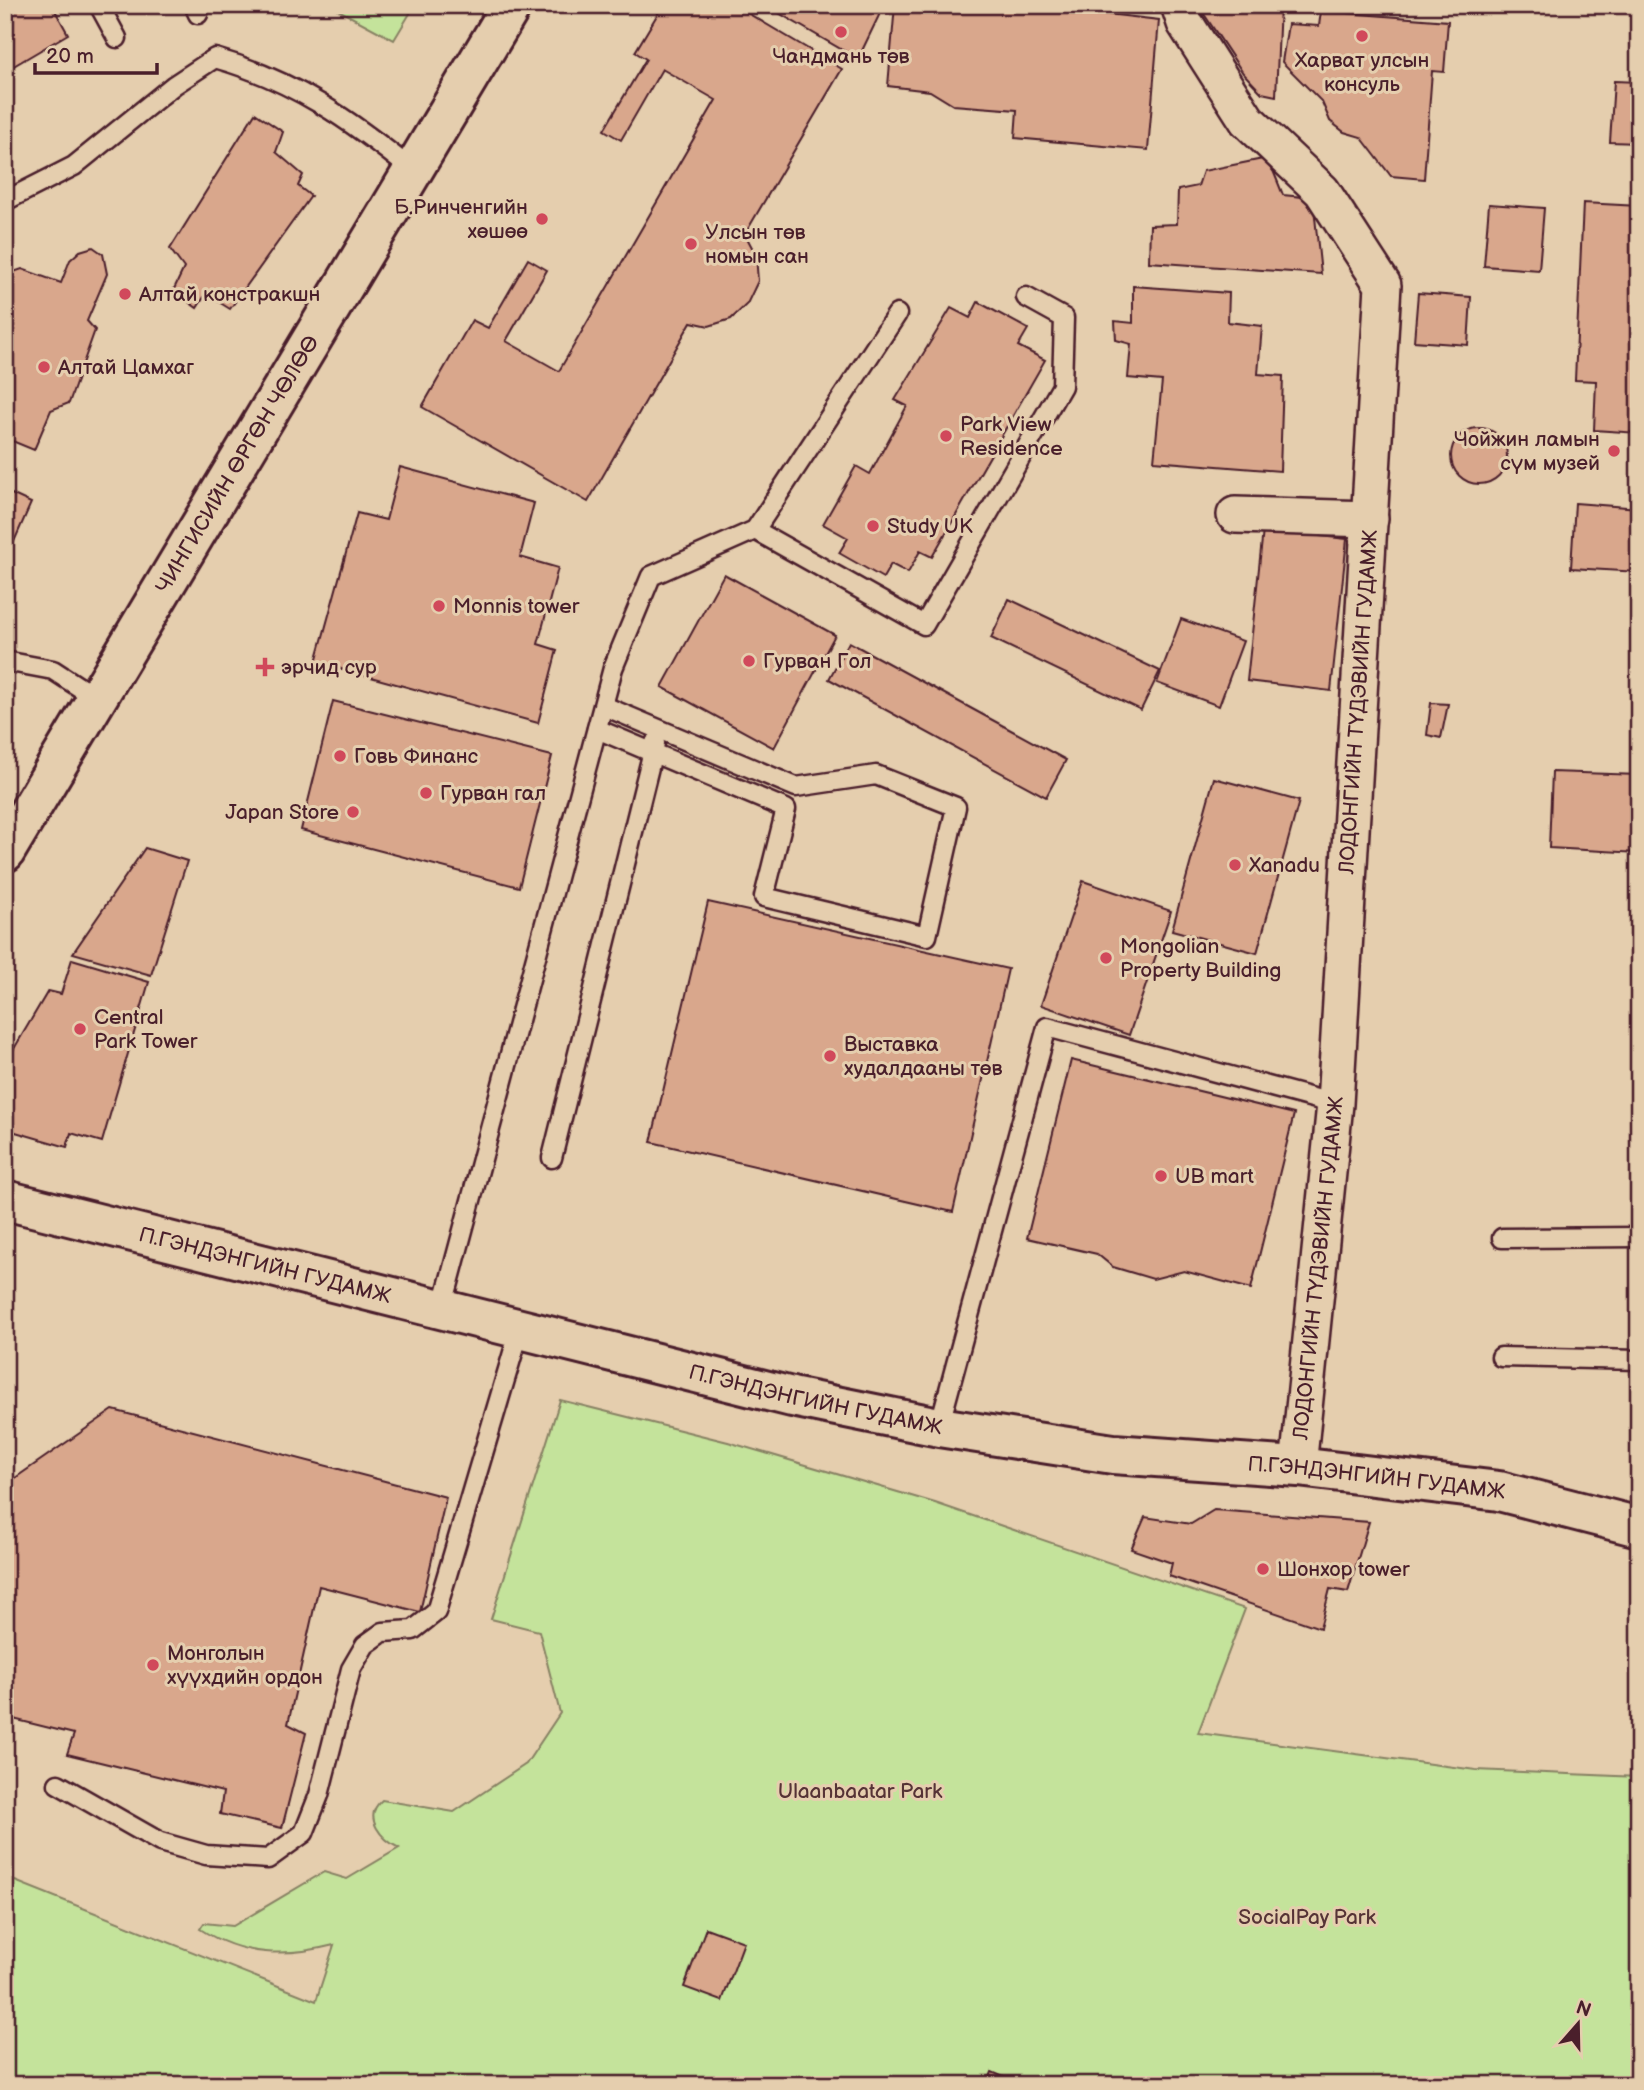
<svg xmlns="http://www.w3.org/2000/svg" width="1644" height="2090" viewBox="0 0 1644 2090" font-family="'Balsamiq Sans',sans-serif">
<rect width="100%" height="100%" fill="#e5ceae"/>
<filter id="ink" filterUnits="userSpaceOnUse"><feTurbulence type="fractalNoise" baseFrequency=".0143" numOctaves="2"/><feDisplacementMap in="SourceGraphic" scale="14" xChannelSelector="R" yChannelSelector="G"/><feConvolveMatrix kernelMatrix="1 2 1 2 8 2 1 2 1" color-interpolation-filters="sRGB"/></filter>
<g filter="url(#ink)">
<!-- green -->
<g fill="#c4e39b" stroke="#878163" stroke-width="2">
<polygon points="329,5 415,5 394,40"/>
<path d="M560 1400 728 1442 935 1503 1245 1609 1198 1733 1476 1770 1639 1777V2085H5V1877L316 2001 334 1945C287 1957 243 1957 200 1929L204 1923 233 1926 324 1872 347 1879 399 1848C383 1840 361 1818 382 1800L454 1812 526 1764 560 1713 539 1631 491 1619Z"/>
</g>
<!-- building -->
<g fill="#d9a78c" stroke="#4a1f2b" stroke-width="2">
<polygon points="5,5 52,5 68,34 5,71"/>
<polygon points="663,5 734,5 842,69 745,234 756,255 758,281 747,304 731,319 709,326 691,322 588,502 422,407 472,320 488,328 528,259 547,270 506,341 559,371 716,100 662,69 621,140 604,130 646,59 635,52"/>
<polygon points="765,5 884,5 858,59"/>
<polygon points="895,5 1029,5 1159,20 1148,150 1015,138 1017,110 953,105 930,91 888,86"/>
<polygon points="1198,5 1280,5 1276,96 1262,93 1243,73"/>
<polygon points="1321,11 1448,21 1444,72 1432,71 1424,179 1391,176 1361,137 1344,132 1330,121 1322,102 1282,62 1288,24 1319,26"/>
<polygon points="1614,81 1639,82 1639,143 1610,142"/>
<polygon points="255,113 283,132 276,152 303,175 298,186 311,196 230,309 206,294 197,308 173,291 184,268 170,249"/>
<polygon points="1268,158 1283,195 1313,198 1321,274 1149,262 1150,225 1177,224 1178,190 1198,186 1203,171"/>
<polygon points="1583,203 1639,206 1639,433 1594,430 1596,381 1575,380"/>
<polygon points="1489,204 1544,208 1539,270 1484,266"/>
<polygon points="93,247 103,254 107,274 87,321 95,330 69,403 51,410 34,450 5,438 5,275 22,269 61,283 70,260 80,251"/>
<polygon points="1133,286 1229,293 1228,322 1262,326 1258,374 1283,376 1280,471 1154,461 1162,381 1128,378 1131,344 1116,340 1115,321 1133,323"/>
<polygon points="1418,293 1471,297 1468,345 1414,341"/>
<polygon points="978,302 1028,329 1018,346 1045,360 932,557 920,551 908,573 891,564 883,578 839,553 848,538 823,524 856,466 870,474 907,406 895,400 951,308 970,318"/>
<circle cx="1479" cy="456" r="28"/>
<polygon points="400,467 534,503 520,557 558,568 538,644 557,650 538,723 316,662 357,513 386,520"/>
<polygon points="5,491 31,503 5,562"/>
<polygon points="1575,503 1639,508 1639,572 1571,568"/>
<polygon points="1263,530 1347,539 1331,691 1247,681"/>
<polygon points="724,574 835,635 774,748 662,687"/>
<polygon points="1009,599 1160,671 1141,710 991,638"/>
<polygon points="1181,619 1243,641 1219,706 1157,683"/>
<polygon points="849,642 1066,760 1046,797 829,679"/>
<polygon points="333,701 552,756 519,887 301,830"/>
<polygon points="1431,703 1448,704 1441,738 1427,735"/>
<polygon points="1552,772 1639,775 1639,853 1549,848"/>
<polygon points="1214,778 1299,801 1257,953 1172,930"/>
<polygon points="145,848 187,861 151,975 73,953"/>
<polygon points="1083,881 1171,911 1129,1035 1041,1005"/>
<polygon points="708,902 1008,969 953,1212 651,1142"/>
<polygon points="72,959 149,982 102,1142 71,1133 67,1147 5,1129 5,1064 48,991 61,994"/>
<polygon points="1071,1060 1294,1114 1251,1289 1184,1271 1153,1279 1113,1267 1097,1254 1027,1238"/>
<polygon points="113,1410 446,1497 420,1612 319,1586 288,1724 306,1733 282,1828 220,1814 223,1792 67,1754 74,1734 5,1717 5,1485"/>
<polygon points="1214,1510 1369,1522 1348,1592 1330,1589 1320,1628 1169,1576 1172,1563 1131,1549 1145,1517 1191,1524"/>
<polygon points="706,1928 744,1942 722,2001 684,1987"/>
<polygon points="992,2072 1022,2085 987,2085"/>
</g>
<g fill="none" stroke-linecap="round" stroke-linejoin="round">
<!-- service casing -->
<g stroke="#4a1f2b" stroke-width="23">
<g id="service">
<polyline points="99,5 117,38"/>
<polyline points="194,5 198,14"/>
<path d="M5 201 74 166 174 85 215 58C293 80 351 120 413 171"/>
<polyline points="755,530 924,625 1062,386 1064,318 1026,297"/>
<polyline points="5,661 53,670 99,700"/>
<polyline points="597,729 786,809 764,897 927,936 956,807 876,775 796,787 604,706"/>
<polyline points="552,1158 655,743"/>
<polyline points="1502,1238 1639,1237"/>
<polyline points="442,1309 613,668 651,576 755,530 897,314"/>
<polyline points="1501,1357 1639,1360"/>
<polyline points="939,1427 1047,1027 1335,1104"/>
<polyline points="58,1784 160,1842 206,1855 268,1859 304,1833 319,1795 351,1669 365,1645 383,1632 413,1630 436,1612 520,1329"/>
</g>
</g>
<!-- minor casing -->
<g stroke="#4a1f2b" stroke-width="40">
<g id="minor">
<polyline points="1179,5 1185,23 1247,120 1322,191 1383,285 1335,1104 1298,1467"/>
<polyline points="1235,515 1370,519"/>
</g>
</g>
<!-- tertiary casing -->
<g stroke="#4a1f2b" stroke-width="44">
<g id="tertiary">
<path id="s1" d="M5 1200 792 1397 939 1427 1113 1454 1298 1467 1499 1491 1639 1527"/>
</g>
</g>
<!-- trunk casing -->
<g stroke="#4a1f2b" stroke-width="44">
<g id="trunk">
<path id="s2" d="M5 852 512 5"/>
</g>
</g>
<!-- service -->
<use href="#service" stroke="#e5ceae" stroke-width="18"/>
<!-- minor -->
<use href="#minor" stroke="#e5ceae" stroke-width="35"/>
<!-- tertiary -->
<use href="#tertiary" stroke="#e5ceae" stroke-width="38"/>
<!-- trunk -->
<use href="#trunk" stroke="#e5ceae" stroke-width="38"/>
</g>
</g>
<!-- markers -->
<g fill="#d1495b" stroke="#e5ceae" stroke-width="2.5">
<circle cx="841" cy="32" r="7"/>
<circle cx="1362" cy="36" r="7"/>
<circle cx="542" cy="219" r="7"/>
<circle cx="691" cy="244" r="7"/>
<circle cx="125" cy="294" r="7"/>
<circle cx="44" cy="367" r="7"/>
<circle cx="946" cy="436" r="7"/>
<circle cx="1614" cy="451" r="7"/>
<circle cx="873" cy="526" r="7"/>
<circle cx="439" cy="606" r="7"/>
<circle cx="749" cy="661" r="7"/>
<path d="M261.5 656.5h7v7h7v7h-7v7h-7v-7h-7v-7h7z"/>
<circle cx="340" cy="756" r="7"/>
<circle cx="426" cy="793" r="7"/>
<circle cx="353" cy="812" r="7"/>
<circle cx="1235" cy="865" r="7"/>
<circle cx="1106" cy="958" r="7"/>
<circle cx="80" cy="1029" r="7"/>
<circle cx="830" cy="1056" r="7"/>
<circle cx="1161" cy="1176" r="7"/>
<circle cx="1263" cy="1569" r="7"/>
<circle cx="153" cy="1665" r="7"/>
</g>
<g text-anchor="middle" stroke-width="6" stroke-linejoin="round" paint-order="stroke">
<!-- poi labels -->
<g font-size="21" fill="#4a1f2b" stroke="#e5ceae" text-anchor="start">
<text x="841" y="63" text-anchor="middle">Чандмань төв</text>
<text x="1362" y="67" text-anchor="middle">Харват улсын<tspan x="1362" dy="24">консуль</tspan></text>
<text x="528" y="214" text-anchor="end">Б.Ринченгийн<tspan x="528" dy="24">хөшөө</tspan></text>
<text x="705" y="239">Улсын төв<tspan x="705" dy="24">номын сан</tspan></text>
<text x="139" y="301">Алтай констракшн</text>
<text x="58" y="374">Алтай Цамхаг</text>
<text x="960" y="431">Park View<tspan x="960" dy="24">Residence</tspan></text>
<text x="1600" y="446" text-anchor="end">Чойжин ламын<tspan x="1600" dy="24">сүм музей</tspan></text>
<text x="887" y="533">Study UK</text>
<text x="453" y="613">Monnis tower</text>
<text x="763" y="668">Гурван Гол</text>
<text x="281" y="674">эрчид сур</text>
<text x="354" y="763">Говь Финанс</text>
<text x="440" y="800">Гурван гал</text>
<text x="339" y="819" text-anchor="end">Japan Store</text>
<text x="1249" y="872">Xanadu</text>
<text x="1120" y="953">Mongolian<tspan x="1120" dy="24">Property Building</tspan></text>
<text x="94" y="1024">Central<tspan x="94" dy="24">Park Tower</tspan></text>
<text x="844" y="1051">Выставка<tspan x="844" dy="24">худалдааны төв</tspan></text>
<text x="1175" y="1183">UB mart</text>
<text x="1277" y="1576">Шонхор tower</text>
<text x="167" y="1660">Монголын<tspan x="167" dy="24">хүүхдийн ордон</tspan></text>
</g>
<!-- street labels -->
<g font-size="21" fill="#4a1f2b" stroke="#e5ceae">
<text dy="7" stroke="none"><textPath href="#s2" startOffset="452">ЧИНГИСИЙН ӨРГӨН ЧӨЛӨӨ</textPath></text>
<text transform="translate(1358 702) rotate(-86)" y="7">ЛОДОНГИЙН ТҮДЭВИЙН ГУДАМЖ</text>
<text dy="7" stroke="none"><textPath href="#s1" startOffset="268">П.ГЭНДЭНГИЙН ГУДАМЖ</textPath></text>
<text transform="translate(1318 1268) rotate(-84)" y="7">ЛОДОНГИЙН ТҮДЭВИЙН ГУДАМЖ</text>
<text dy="7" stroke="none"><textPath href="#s1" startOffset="835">П.ГЭНДЭНГИЙН ГУДАМЖ</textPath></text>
<text dy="7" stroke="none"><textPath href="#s1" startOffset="1402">П.ГЭНДЭНГИЙН ГУДАМЖ</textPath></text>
</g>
<!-- park labels -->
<g font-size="21" fill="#563336" stroke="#e5ceae">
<text x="860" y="1798">Ulaanbaatar Park</text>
<text x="1307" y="1924">SocialPay Park</text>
</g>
</g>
<!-- margin -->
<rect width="1644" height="2090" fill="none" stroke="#e5ceae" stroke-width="28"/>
<rect x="14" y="14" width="1616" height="2062" fill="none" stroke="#4a1f2b" stroke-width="2.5" filter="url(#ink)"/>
<!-- north arrow -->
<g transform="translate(1578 2024) rotate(20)" stroke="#e5ceae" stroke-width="5" paint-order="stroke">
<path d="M0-5L12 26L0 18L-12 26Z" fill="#4a1f2b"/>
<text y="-10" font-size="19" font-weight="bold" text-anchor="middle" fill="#4a1f2b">N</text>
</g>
<!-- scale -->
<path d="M35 63v10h122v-10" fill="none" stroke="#4a1f2b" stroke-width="3.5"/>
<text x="46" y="63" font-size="21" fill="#4a1f2b" stroke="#e5ceae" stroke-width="5" paint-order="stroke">20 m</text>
</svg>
